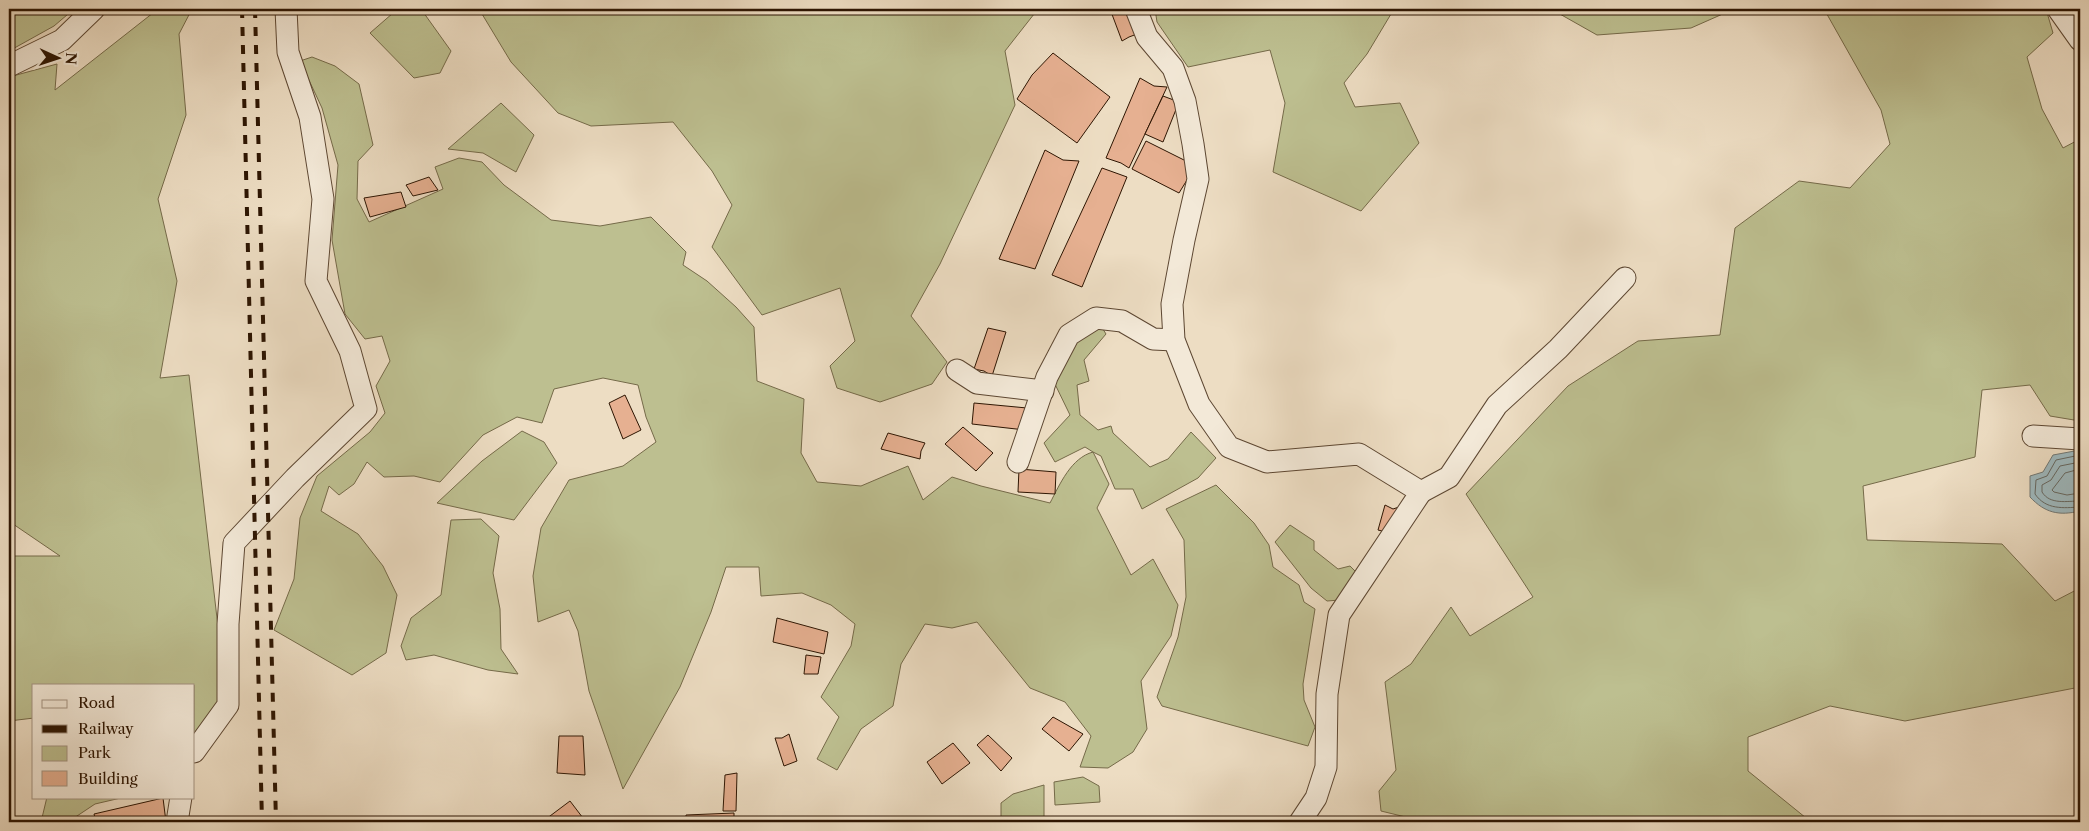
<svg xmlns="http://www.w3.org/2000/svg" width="2089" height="831" viewBox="0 0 2089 831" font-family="'Libre Caslon Text',serif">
<rect width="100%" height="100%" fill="#edddc3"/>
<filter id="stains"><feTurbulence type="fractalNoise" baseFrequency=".004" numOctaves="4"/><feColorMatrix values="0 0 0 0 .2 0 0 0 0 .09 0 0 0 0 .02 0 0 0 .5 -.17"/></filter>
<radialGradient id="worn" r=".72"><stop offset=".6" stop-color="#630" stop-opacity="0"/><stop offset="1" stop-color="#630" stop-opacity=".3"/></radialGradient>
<!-- green -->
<g fill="#bdbf90" stroke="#756a49">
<polygon points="9,9 74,9 54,26 9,51"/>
<polygon points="158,9 192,9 179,34 186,115 158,199 177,281 160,378 189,375 218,627 218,715 194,737 194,685 34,685 34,718 9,721 9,563 13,556 60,556 13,524 9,512 9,77 57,64 55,90"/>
<polygon points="391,9 421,9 451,51 440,73 414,78 370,33 393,13"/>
<polygon points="479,9 1038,9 1005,51 1015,105 940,264 911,316 947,362 932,384 880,402 837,388 830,366 855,341 840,288 762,315 712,247 732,205 712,171 673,122 591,126 558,113 511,62"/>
<polygon points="1155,9 1394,9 1367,54 1344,83 1355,107 1400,103 1419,143 1361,211 1273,172 1285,103 1270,50 1188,67 1157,22"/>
<polygon points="1551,9 1734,9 1691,28 1597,35"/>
<polygon points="1824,9 1977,9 1979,14 2024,9 2046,9 2053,33 2027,57 2042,109 2063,148 2080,139 2080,421 2050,416 2030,385 1982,390 1975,457 1863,486 1867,540 2002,544 2055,601 2080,588 2080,687 1905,721 1830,706 1748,737 1748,771 1811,822 1426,822 1381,811 1379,791 1396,770 1385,682 1411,664 1451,607 1470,636 1533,597 1466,494 1568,386 1638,341 1720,335 1735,228 1799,181 1850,188 1890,144 1881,110"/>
<path d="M312 57 335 66 359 84 373 145 358 161 357 199 369 222 443 189 435 167 459 158 482 162 504 185 551 220 600 226 651 217 686 252 683 265 707 281 736 307 754 327 757 381 804 399 801 453 817 482 861 486 908 466 923 500 952 477 981 486 1050 503C1060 484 1071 458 1093 452L1085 447 1055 462 1044 443 1070 415 1053 380 1069 335 1096 318 1106 334 1084 360 1089 381 1077 385 1080 415 1098 430 1111 426 1113 433 1150 467 1168 459 1191 432 1216 458 1198 478 1142 509 1133 489H1115L1101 456 1093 452 1109 484 1097 508 1131 575 1153 559 1178 605 1171 636 1141 681 1147 729 1133 752 1108 768 1080 767 1091 736 1065 702 1030 688 977 622 952 628 925 624 901 664 893 706 861 729 837 770 817 759 839 717 821 697 851 646 855 624 831 605 802 593 761 596 759 567H726L711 612 680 687 623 789 589 691 578 631 569 610 538 622 533 576 541 528 569 480 623 466 656 442 646 417 638 385 603 378 554 389 542 423 517 417 483 435 440 482 414 476 384 477 367 462 354 484 339 495 329 486 321 511 358 534 383 566 397 595 386 653 352 675 274 630 294 579 300 518 317 476 370 432 385 413 376 386 390 361 382 336 365 339 345 314 332 240 338 165 322 108 300 61Z"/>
<polygon points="501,103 534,135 516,172 483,153 448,149"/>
<polygon points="522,431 544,442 557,463 514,520 437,503 482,461"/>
<polygon points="1216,485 1254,523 1269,545 1273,567 1299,585 1304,602 1315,609 1303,684 1304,700 1315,727 1308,746 1162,706 1157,697 1178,637 1186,597 1184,540 1166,509"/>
<polygon points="481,519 499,536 493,573 500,609 501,649 518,674 488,670 434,655 406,660 401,646 411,618 441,595 451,520"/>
<polygon points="1290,525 1314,541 1314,550 1338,569 1350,566 1361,577 1340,600 1327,601 1311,588 1275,542"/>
<polygon points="1083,777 1099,786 1100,802 1055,805 1054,782"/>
<polygon points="1044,785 1044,822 1001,822 1001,803 1013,794"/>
<polygon points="47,797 125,797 95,804 68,822 41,822"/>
</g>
<!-- water -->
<path fill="#9eb9bf" stroke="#717773" d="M2080 450V511C2059 516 2045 513 2030 497V476L2043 472 2053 455Z"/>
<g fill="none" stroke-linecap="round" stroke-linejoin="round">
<!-- shore -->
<g stroke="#666760" stroke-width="1">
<path d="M2080 455 2056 460 2047 476 2036 480 2035 494C2046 510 2063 508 2080 507"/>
<path d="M2080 462 2060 466 2051 480 2042 485V492C2050 505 2067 501 2080 501"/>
<polyline points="2080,469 2065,473 2052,490 2054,492 2067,495 2080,493"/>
</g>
</g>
<!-- building -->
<g fill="#e6b091" stroke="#2d1502">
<polygon points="1110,9 1126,9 1137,34 1129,37 1122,41"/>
<polygon points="1053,53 1110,97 1077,143 1017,99 1032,75"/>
<polygon points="1140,78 1154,86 1167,87 1129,168 1121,163 1106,158"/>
<polygon points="1163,96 1179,102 1163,142 1145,134"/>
<polygon points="1146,141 1192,164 1187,180 1179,193 1132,169"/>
<polygon points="1045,150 1063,160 1079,161 1035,269 999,259"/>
<polygon points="1102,168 1127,177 1082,287 1052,275"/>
<polygon points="429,177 438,190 413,196 406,185"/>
<polygon points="401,192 406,207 370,217 364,198"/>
<polygon points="988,328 1006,332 992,376 984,371 974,369"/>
<polygon points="625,395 641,430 623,439 609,403"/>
<polygon points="974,403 1027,408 1025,430 972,424"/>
<polygon points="963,427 993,453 976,471 945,444"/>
<polygon points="888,433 925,443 921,451 920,459 881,449"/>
<polygon points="1019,469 1056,472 1055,494 1018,492"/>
<polygon points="1385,505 1393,509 1399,507 1386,532 1378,530"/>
<polygon points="777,618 828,632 824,654 773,642"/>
<polygon points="806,655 821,657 818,674 804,674"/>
<polygon points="1053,717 1083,734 1069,751 1042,729"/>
<polygon points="789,734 797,761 784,766 775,738 782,738"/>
<polygon points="988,735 1012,758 1001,771 977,745"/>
<polygon points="559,736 583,736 585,775 557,773"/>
<polygon points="953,743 970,763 942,784 927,762"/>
<polygon points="737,773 736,811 723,811 725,775"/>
<polygon points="163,798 166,822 96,822 94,814"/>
<polygon points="570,801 586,822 542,822"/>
<polygon points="734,813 734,822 686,822 686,815"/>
</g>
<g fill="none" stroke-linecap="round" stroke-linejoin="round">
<!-- minor casing -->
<g stroke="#5d4732" stroke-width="23">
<g id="minor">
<polyline points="1136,9 1147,37 1173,68 1185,101 1193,144 1198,179 1184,240 1172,304 1174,340 1199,404 1229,447 1267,462 1359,454 1421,492 1339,615 1327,694 1326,767 1316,798 1300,822"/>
<polyline points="2058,9 2080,40"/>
<polyline points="9,66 62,40 94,9"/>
<polyline points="957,370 977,383 1043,391"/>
<polyline points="2033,436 2080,439"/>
<polyline points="1018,462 1047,377 1069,335 1096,318 1122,321 1153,339 1174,340"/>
<polyline points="1421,492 1449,477 1497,405 1558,349 1625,278"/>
<polyline points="194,752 228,705 228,624 234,543 295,478 366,409 350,351 316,281 323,199 310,117 288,52 286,9"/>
<polyline points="177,822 181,797"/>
</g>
</g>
<!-- minor -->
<use href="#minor" stroke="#f3e9d8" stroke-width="21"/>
<!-- rail -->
<g stroke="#2d1502" stroke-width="4" stroke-dasharray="9 9" stroke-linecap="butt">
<polyline points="242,9 262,822"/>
<polyline points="255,9 276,822"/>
</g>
</g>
<!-- margin -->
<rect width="2089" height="831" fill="none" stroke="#edddc3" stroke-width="30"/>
<rect x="10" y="10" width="2069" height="811" fill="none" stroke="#2d1502" stroke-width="2.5"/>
<rect x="15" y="15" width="2059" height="801" fill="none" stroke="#2d1502"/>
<!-- legend -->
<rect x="32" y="684" width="162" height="115" fill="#f3e9d8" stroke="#a49482"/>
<rect x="42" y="700" width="25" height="8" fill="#f3e9d8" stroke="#a49482"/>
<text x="78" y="708" font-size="15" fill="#2d1502">Road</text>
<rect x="42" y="725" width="25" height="8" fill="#2d1502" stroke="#a49482"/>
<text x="78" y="734" font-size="15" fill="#2d1502">Railway</text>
<rect x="42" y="746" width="25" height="15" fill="#bdbf90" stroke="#a49482"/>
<text x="78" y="758" font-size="15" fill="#2d1502">Park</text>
<rect x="42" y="771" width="25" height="15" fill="#e6b091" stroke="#a49482"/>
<text x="78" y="784" font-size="15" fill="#2d1502">Building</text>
<!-- north arrow -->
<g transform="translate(58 58) rotate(93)" stroke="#f3e9d8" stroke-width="4" paint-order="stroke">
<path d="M0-4L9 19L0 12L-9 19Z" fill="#2d1502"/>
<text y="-8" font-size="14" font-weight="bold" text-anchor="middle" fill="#2d1502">N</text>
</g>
<rect width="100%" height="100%" filter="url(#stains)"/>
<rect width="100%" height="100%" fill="url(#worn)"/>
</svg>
